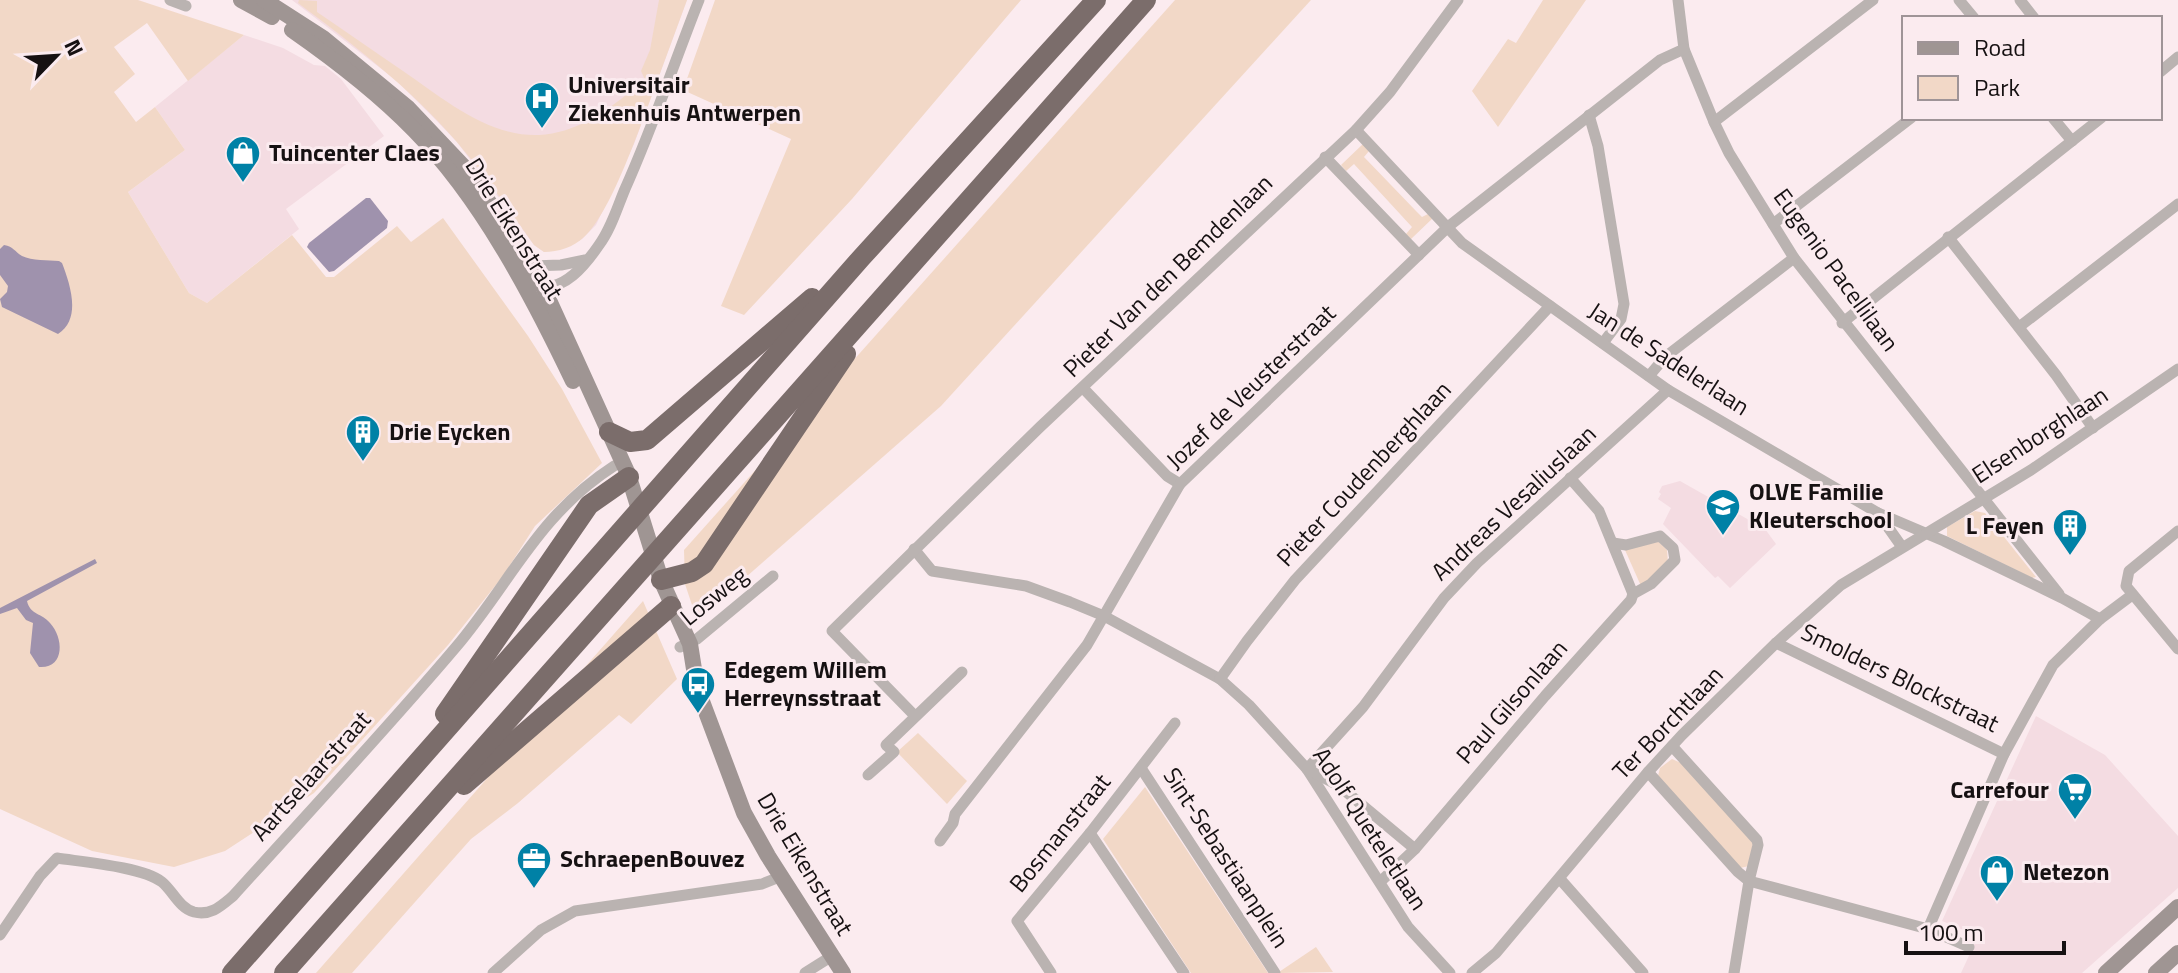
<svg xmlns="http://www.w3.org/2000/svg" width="2178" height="973" viewBox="0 0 2178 973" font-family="'Titillium Web',sans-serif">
<rect width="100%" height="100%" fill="#fbebef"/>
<!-- built -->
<g fill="#f4dce2">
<polygon points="292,0 687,0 634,144 596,225 582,239 565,248 544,252 534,245 457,142 432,116 397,81"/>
<polygon points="244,35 283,48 314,65 325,66 341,79 384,136 286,209 299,229 207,303 189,293 128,192 185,150 155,107"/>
<polygon points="1680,481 1765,529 1776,544 1730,588 1718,576 1715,578 1663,524 1671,508 1658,499 1661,494 1659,492 1662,486"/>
<polygon points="2036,716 2105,755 2178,836 2178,888 2082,973 1961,973 1978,936 1942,921"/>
</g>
<!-- green -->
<g fill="#f2d8c7">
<polygon points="0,0 138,0 244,35 188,81 147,23 114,47 135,74 114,92 136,122 155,107 185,150 128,192 189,293 207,303 292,235 326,277 334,277 397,226 411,242 443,218 528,336 562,389 602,463 535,526 503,576 448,645 314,793 225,851 174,867 92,851 0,809"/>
<path d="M299 0 317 1V12C346 32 374 51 403 71 443 98 487 137 539 135 575 133 604 113 631 91L637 89 652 95C639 130 610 214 584 237 574 247 558 252 544 252L534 245C509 210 484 174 456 141 410 88 354 45 298 3Z"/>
<polygon points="659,0 687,0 655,87 647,84 641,71 650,50"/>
<polygon points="715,0 1021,0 852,199 744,315 721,306 791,139 683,90"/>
<polygon points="1175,0 1311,0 941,406 697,620 685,584 684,550"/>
<polygon points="1543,0 1586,0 1498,127 1472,91 1508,39 1516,43"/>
<polygon points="1363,144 1369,151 1364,157 1416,211 1422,217 1430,213 1434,217 1411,239 1406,234 1412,227 1354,164 1346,171 1341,165"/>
<polygon points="1975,511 1985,513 2036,577 2032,578 1947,536 1947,527"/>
<polygon points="1658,541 1667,550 1668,563 1641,586 1625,550"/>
<polygon points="643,601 677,679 631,724 619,715 518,803 471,839 352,973 316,973"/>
<polygon points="918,733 967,781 947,804 897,752"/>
<polygon points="1672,759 1681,763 1751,841 1753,844 1749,866 1740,868 1658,776 1660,768"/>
<polygon points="1145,787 1268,973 1191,973 1103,839"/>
<polygon points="1316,947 1333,972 1280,973 1279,972"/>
</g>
<!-- water -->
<g fill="#9f92ad">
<polygon points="366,198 370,198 388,221 387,228 334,271 329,272 307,247 309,243"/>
<path d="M4 245C14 247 14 251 22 256 32 261 48 260 59 261L62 263C70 284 82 319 58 334L2 307 0 299 7 292 8 286 0 275V249Z"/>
<path d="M95 559 97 563 27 601C30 615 42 613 50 623 64 638 65 669 39 667L30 653 33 623 26 620 17 608 0 614V608Z"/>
</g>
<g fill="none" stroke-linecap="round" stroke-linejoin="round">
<!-- street -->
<g stroke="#bab3b1" stroke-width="11">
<polyline points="170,0 186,6"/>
<polyline points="1678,0 1684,49 1714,122 1729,153 1794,258 2059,594"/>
<polyline points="1959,0 1974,18"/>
<polyline points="2020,0 2034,18"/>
<polyline points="2160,72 2178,57"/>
<polyline points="1589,115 1598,146 1624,304 1621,319 1603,343"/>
<polyline points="2053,118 2072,141"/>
<polyline points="1714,122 1873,0"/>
<polyline points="1356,130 1462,243 1668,390 1878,513 1944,541 2062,598 2100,619"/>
<polyline points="1325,157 1419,255"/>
<polyline points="1773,224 1911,118"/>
<polyline points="1948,237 2056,375 2093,428"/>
<polyline points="531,266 561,265 585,260"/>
<path d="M537 285C563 294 586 264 599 245 611 229 617 208 625 189 653 127 674 63 699 0"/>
<polyline points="1842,323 2101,118"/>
<polyline points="2019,327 2178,204"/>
<polyline points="1649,376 1665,357 1794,258"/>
<polyline points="1083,388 1167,476 1180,484"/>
<polyline points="1570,478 1599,511 1633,594"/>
<polyline points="1878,513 1902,547"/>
<polyline points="2178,531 2129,571 2126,586 2178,649"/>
<polyline points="914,549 932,571 1026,586 1070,602 1104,616 1220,679 1249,705 1307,769 1408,927 1450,973"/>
<polyline points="1776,643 2004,754"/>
<polyline points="680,647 697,639 773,576"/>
<polyline points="1220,679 1247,641 1295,580 1550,306"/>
<polyline points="915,716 832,631 1040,427 1356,130 1390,92 1458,0"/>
<polyline points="1672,746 1757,840 1758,845 1749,881 1734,973"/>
<polyline points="1141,768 1275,973"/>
<polyline points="1648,772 1738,872 1749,881 1928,929 1969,947"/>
<polyline points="868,775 894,752 886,745 962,672"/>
<polyline points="1090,833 1184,973"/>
<polyline points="940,841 953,823 955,814 1087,645 1180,484 1449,226 1660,60 1684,49"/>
<polyline points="1415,849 1338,785 1307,769 1363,707 1444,598 1477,563 1668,390"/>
<polyline points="1560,879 1643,973"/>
<polyline points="1380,882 1415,849 1545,696 1631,600 1633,594 1651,584 1675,560 1673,548 1660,536 1626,545 1613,543"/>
<polyline points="1928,929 2004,754 2053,665 2100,619 2132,595"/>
<path d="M0 935 40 876 57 858C83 862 143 867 162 882 173 891 179 908 194 912 211 916 221 906 233 896 307 814 384 732 456 647 511 582 538 515 614 466"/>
<polyline points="493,973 541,930 575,911 762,884 782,876"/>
<polyline points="805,973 832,956"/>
<polyline points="1051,973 1017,921 1090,833 1175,723"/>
<polyline points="1472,973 1496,953 1648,772 1682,735 1776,643 1841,585 2031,470 2178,369"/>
</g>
<!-- secondary -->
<g stroke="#9f9593" stroke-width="16">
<polyline points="241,0 272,17"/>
<polyline points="264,0 323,38 408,108 463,166 508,229 543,287 628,474 661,580 690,644 697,688"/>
<path d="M292 30C335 60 377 92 414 130 481 198 532 295 573 381"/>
<polyline points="694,680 744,813 768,856 843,973"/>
<polyline points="2106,973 2178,907"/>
<polyline points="2156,973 2178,953"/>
</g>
<!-- highway -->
<g stroke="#7b6d6b" stroke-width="20">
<polyline points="609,432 630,442 647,440 812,298"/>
<polyline points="661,580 692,572 704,564 846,354"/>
<polyline points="445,714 589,505 629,477"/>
<polyline points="464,785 671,606"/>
<polyline points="232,973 862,257 1096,0"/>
<polyline points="284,973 1146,0"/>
</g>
</g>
<!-- icons -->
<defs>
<g id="hospital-pin" transform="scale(1.8)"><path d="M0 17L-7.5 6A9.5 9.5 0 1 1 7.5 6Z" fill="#0081a6" stroke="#fbebef"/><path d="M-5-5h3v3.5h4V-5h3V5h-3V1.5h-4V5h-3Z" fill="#fff"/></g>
<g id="shop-pin" transform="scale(1.8)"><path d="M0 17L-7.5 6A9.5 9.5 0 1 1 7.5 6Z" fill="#0081a6" stroke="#fbebef"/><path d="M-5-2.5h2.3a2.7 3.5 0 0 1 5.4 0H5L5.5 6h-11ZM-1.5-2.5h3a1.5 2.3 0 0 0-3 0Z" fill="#fff"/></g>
<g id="building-pin" transform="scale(1.8)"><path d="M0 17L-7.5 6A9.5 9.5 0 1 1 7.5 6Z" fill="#0081a6" stroke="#fbebef"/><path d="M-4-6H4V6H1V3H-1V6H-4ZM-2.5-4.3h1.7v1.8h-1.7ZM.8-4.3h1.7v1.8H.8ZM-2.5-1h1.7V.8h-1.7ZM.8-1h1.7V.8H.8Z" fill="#fff"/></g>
<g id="school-pin" transform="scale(1.8)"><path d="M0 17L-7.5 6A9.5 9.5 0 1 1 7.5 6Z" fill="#0081a6" stroke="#fbebef"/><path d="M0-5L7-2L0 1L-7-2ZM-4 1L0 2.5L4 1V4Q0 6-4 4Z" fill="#fff"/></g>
<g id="bus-pin" transform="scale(1.8)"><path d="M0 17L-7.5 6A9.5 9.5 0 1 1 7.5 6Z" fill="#0081a6" stroke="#fbebef"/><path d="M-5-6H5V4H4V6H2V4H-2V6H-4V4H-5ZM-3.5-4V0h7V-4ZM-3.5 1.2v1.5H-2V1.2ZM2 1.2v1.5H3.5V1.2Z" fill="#fff"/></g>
<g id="supermarket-pin" transform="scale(1.8)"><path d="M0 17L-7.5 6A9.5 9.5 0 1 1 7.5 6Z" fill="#0081a6" stroke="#fbebef"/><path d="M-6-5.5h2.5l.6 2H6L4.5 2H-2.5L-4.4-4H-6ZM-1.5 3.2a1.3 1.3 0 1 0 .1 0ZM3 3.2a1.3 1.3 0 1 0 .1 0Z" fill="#fff"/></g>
<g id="office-pin" transform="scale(1.8)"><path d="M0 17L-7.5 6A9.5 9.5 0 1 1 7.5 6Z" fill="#0081a6" stroke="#fbebef"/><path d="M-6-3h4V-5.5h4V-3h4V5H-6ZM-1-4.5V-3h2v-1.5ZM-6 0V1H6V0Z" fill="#fff"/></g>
</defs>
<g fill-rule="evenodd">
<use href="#hospital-pin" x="542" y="99"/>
<use href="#shop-pin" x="243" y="153"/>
<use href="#building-pin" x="363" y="432"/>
<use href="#school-pin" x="1723" y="506"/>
<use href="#building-pin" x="2070" y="526"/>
<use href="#bus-pin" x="698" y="684"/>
<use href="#supermarket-pin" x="2075" y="790"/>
<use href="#office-pin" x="534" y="859"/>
<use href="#shop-pin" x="1997" y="872"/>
</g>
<g text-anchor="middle" stroke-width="6" stroke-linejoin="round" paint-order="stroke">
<!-- poi labels -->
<g font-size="24" font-weight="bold" fill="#161112" stroke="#fbebef" text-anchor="start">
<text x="568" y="93">Universitair<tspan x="568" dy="28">Ziekenhuis Antwerpen</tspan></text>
<text x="269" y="161">Tuincenter Claes</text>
<text x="389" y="440">Drie Eycken</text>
<text x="1749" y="500">OLVE Familie<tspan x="1749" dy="28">Kleuterschool</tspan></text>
<text x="2044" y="534" text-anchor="end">L Feyen</text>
<text x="724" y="678">Edegem Willem<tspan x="724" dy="28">Herreynsstraat</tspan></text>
<text x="2049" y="798" text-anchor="end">Carrefour</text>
<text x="560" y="867">SchraepenBouvez</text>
<text x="2023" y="880">Netezon</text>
</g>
<!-- street labels -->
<g font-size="24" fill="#161112" stroke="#fbebef">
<text transform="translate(514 229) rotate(58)" y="8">Drie Eikenstraat</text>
<text transform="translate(1836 270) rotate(54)" y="8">Eugenio Pacellilaan</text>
<text transform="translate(1168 276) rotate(-44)" y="8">Pieter Van den Bemdenlaan</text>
<text transform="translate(1669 359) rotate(33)" y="8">Jan de Sadelerlaan</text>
<text transform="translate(1251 387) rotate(-44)" y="8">Jozef de Veusterstraat</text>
<text transform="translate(2040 435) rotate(-33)" y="8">Elsenborghlaan</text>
<text transform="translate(1364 474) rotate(-47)" y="8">Pieter Coudenberghlaan</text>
<text transform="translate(1514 503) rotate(-43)" y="8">Andreas Vesaliuslaan</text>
<text transform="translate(714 596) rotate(-39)" y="8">Losweg</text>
<text transform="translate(1900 678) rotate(26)" y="8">Smolders Blockstraat</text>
<text transform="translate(1512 702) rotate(-49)" y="8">Paul Gilsonlaan</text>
<text transform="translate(1668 723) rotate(-46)" y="8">Ter Borchtlaan</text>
<text transform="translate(311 776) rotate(-48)" y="8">Aartselaarstraat</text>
<text transform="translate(1370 829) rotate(57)" y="8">Adolf Queteletlaan</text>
<text transform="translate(1060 833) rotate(-51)" y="8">Bosmanstraat</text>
<text transform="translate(1226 858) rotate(57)" y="8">Sint-Sebastiaanplein</text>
<text transform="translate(805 864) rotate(59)" y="8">Drie Eikenstraat</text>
</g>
</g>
<!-- legend -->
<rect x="1902" y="16" width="260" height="104" fill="#fbebef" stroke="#9f9497" stroke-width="2"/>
<rect x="1918" y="42" width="40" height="12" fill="#9f9593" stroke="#9f9497" stroke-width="2"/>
<text x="1974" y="56" font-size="24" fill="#161112">Road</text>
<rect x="1918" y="76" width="40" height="24" fill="#f2d8c7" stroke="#9f9497" stroke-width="2"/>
<text x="1974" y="96" font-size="24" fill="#161112">Park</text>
<!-- north arrow -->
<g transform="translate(56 56) rotate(65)" stroke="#fbebef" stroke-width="6" paint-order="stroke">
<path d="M0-6L14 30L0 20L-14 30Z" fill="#161112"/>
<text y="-12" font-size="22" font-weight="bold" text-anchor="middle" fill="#161112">N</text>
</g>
<!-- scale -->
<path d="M1906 941v12h158v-12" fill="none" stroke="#161112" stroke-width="4"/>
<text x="1918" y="941" font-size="24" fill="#161112" stroke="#fbebef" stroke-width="6" paint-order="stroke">100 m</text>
</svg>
